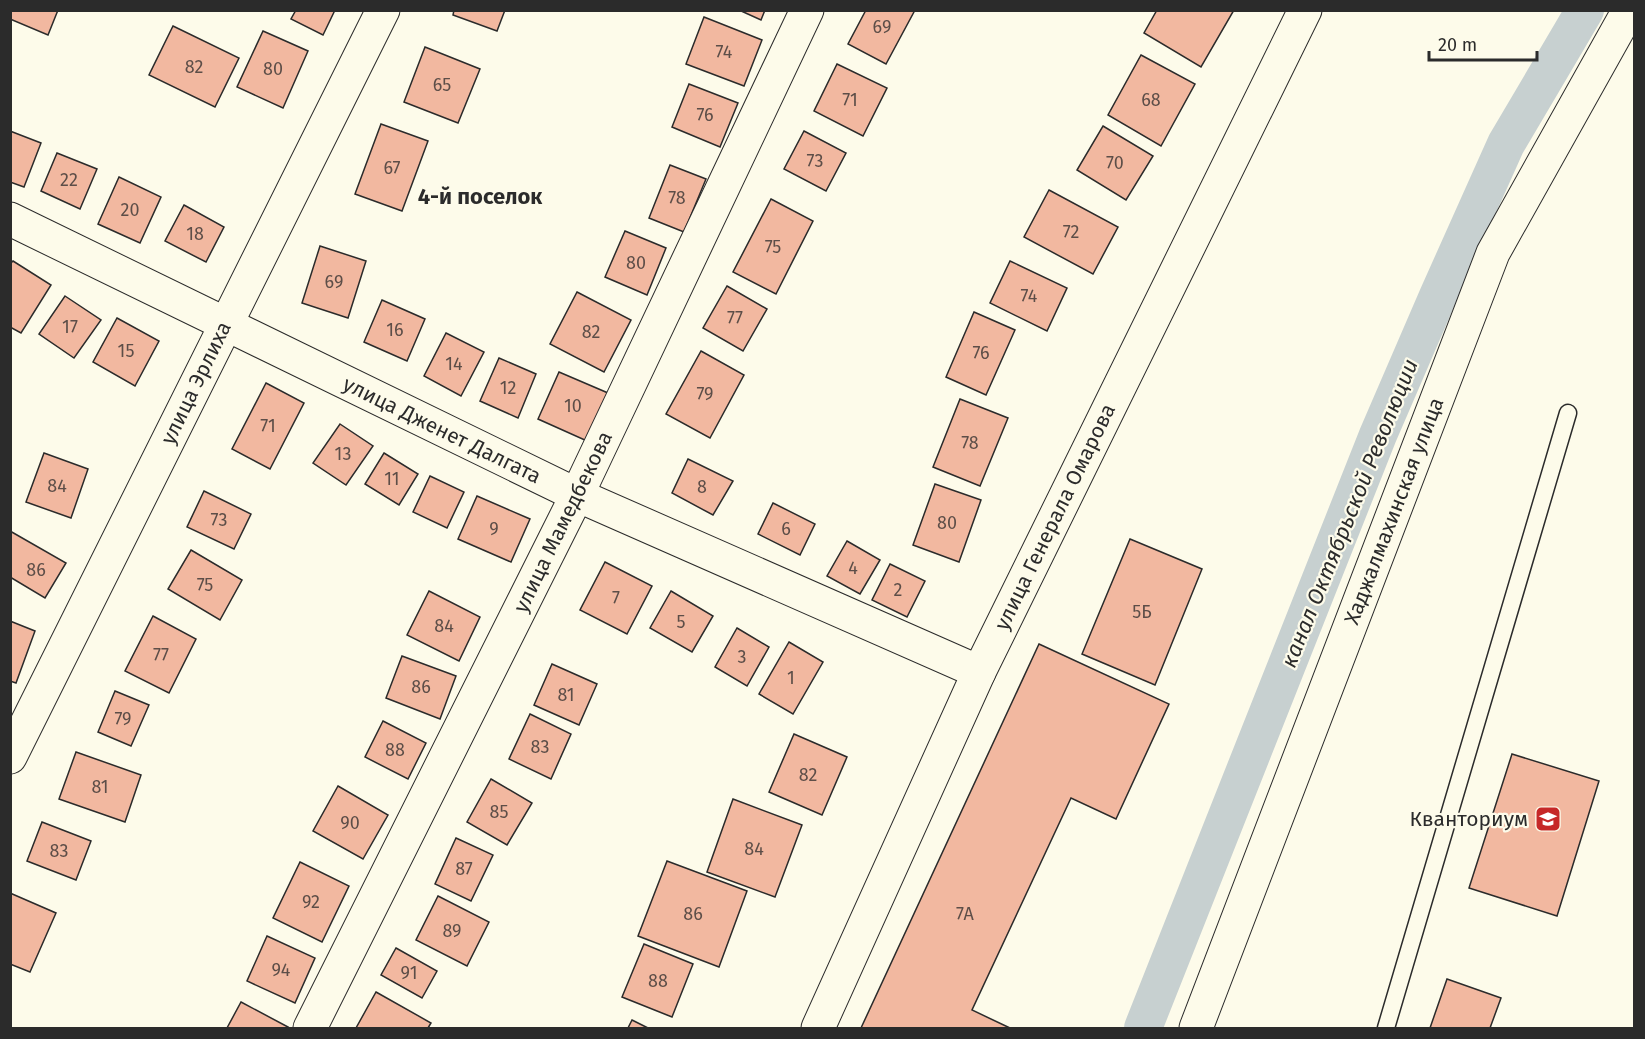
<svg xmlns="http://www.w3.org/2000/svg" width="1645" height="1039" viewBox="0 0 1645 1039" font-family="'Fira Sans',sans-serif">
<rect width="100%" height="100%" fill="#fdfbea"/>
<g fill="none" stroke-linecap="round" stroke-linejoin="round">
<!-- canal -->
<polyline stroke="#c7d0d0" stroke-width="38" points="1143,1028 1378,435 1438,296 1506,144 1585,10"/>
</g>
<!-- building -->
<g fill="#f2b8a0" stroke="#2b2b2b" stroke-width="1.5">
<polygon points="10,10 58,10 48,35 10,19"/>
<polygon points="296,10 335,10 323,35 291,19"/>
<polygon points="454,10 505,10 497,31 453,15"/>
<polygon points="739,10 765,10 761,20"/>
<polygon points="866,10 915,10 886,64 848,44"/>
<polygon points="1157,10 1234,10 1201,67 1144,33"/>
<polygon points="704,17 762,40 744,86 686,64"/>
<polygon points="173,26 239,58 215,107 149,75"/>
<polygon points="263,31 308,51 283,108 237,87"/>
<polygon points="425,47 480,69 458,123 404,102"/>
<polygon points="1141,55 1195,84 1161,146 1108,115"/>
<polygon points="837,64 887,88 863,136 814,111"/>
<polygon points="689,84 738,103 720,147 672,127"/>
<polygon points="381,124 428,141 402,211 355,194"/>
<polygon points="1103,126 1153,156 1126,200 1077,170"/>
<polygon points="10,131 41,143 24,187 10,182"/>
<polygon points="804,131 846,153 826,191 784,169"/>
<polygon points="57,153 97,169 80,209 41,191"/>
<polygon points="670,165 706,179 684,232 649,218"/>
<polygon points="119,177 161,197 140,243 98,224"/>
<polygon points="1049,190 1118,227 1093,274 1024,237"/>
<polygon points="771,199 813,221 776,294 733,272"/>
<polygon points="184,205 224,227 206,262 165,241"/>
<polygon points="625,231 666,248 647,295 605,277"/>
<polygon points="320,246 366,261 348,318 302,303"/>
<polygon points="13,261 51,285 21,333 10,327 10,264"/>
<polygon points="1010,261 1067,288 1047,331 990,303"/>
<polygon points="727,286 767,309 743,351 703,328"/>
<polygon points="577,292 631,320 604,372 550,344"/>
<polygon points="65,296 101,320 74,358 39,334"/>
<polygon points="382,300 425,319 407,361 364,342"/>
<polygon points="974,312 1015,330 986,395 946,377"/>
<polygon points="117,318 159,341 135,386 93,362"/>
<polygon points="446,333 484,352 461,396 424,376"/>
<polygon points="701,351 744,375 710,438 666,414"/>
<polygon points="499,358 536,374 518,418 480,401"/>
<polygon points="559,372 608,393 587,441 538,419"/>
<polygon points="266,383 304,403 270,469 232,449"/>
<polygon points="960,399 1008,418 980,486 933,467"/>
<polygon points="340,424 373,446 346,485 313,463"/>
<polygon points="44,453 88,469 71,518 26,502"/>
<polygon points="384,453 418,474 399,505 365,484"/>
<polygon points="688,459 733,481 713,515 672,493"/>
<polygon points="430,476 464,492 447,528 413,512"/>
<polygon points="935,484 981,500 959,562 913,545"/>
<polygon points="204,491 251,514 234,549 187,527"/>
<polygon points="477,496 530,519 511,562 458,539"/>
<polygon points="773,503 815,524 800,555 758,534"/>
<polygon points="10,531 66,563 45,598 10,577"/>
<polygon points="1130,539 1202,569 1155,685 1082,654"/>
<polygon points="847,541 880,560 860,594 827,576"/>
<polygon points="191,550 242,580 220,620 168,589"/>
<polygon points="605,562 652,586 627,634 580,610"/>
<polygon points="890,564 925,581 907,617 872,600"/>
<polygon points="429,591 480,617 459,661 407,635"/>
<polygon points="671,591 713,616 692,652 650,628"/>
<polygon points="153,616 196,639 169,693 125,671"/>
<polygon points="10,621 35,631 16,683 10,681"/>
<polygon points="737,628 769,647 747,686 715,667"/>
<polygon points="789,642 823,662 793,714 759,694"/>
<polygon points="1039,644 1169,704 1116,819 1071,798 972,1010 1010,1028 861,1028"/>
<polygon points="402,656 456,676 440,719 386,698"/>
<polygon points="552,664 597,684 579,725 534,705"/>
<polygon points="115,691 149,705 131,746 98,732"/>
<polygon points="530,714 571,734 551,779 509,759"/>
<polygon points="383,721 426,743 408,779 365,757"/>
<polygon points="794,734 847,757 822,815 769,792"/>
<polygon points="76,752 141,775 125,822 59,799"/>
<polygon points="1512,754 1599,781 1557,916 1469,888"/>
<polygon points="491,779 532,803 507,845 467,822"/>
<polygon points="338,786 388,815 363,859 313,831"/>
<polygon points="733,799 802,825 775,897 707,872"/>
<polygon points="42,822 91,841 76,880 27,861"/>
<polygon points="456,838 493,855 471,901 435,884"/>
<polygon points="667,861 747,891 719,967 638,936"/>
<polygon points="300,862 349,886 322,942 273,918"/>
<polygon points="10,893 56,913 30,972 10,964"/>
<polygon points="438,896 489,922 467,966 416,940"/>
<polygon points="267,936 315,958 295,1003 247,981"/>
<polygon points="644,944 693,964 672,1017 622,997"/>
<polygon points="396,948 437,971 422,998 381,975"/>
<polygon points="1447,979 1501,998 1490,1028 1430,1028"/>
<polygon points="376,992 431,1023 428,1028 356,1028"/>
<polygon points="241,1002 288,1027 287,1028 227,1028"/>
<polygon points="632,1020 648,1028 628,1028"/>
</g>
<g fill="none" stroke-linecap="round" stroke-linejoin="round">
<!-- service casing -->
<g stroke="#2b2b2b" stroke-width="19">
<polyline id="service" points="1386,1028 1568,413"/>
</g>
<!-- minor casing -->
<g stroke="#2b2b2b" stroke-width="35">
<g id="minor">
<polyline points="10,219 577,495 979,672"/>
<polyline points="10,757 383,10"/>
<polyline points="310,1028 577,495 807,10"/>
<polyline points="1196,1028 1493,253 1629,10"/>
</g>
</g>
<!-- primary casing -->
<g stroke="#2b2b2b" stroke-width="35">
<polyline id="primary" points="818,1028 979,672 1305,10"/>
</g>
<!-- service -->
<use href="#service" stroke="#fdfbea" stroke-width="16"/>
<!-- minor -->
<use href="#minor" stroke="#fdfbea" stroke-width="33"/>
<!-- primary -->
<use href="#primary" stroke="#fdfbea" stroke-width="33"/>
</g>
<!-- icons -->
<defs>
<g id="school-square" transform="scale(1.35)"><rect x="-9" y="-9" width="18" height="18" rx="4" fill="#c62828" stroke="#fdfbea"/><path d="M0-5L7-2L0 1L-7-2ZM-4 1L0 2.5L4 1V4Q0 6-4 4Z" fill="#fff"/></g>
</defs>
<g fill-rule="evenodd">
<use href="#school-square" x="1548" y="819"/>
</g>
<g text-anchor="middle" stroke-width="4.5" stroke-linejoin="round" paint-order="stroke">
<!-- number labels -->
<g font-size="18" fill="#5d4e48">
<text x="882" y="33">69</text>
<text x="724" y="58">74</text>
<text x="194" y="73">82</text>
<text x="273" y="75">80</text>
<text x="442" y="91">65</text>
<text x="850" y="106">71</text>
<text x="1151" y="106">68</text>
<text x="705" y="121">76</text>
<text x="815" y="167">73</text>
<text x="1115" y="169">70</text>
<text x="392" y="174">67</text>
<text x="69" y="186">22</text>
<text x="677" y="204">78</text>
<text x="130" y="216">20</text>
<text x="1071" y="238">72</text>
<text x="195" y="240">18</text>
<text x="773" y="253">75</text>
<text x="636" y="269">80</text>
<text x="334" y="288">69</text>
<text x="1029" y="302">74</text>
<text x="735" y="324">77</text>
<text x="70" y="333">17</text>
<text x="395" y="336">16</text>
<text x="591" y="338">82</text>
<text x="126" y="357">15</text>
<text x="981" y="359">76</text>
<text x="454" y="370">14</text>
<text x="508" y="394">12</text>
<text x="705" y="400">79</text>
<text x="573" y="412">10</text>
<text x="268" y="432">71</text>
<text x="970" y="449">78</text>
<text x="343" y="460">13</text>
<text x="392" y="485">11</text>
<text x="57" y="492">84</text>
<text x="702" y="493">8</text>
<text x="219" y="526">73</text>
<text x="947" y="529">80</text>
<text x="494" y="535">9</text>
<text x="786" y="535">6</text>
<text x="853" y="574">4</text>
<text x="36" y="576">86</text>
<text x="205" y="591">75</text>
<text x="898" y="596">2</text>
<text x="616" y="604">7</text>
<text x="1142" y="618">5Б</text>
<text x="681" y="628">5</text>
<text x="444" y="632">84</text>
<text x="161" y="661">77</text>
<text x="742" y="663">3</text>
<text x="791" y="684">1</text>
<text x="421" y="693">86</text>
<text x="566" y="701">81</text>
<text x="123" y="725">79</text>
<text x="540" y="753">83</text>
<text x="395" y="756">88</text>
<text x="808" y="781">82</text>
<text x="100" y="793">81</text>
<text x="499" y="818">85</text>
<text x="350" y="829">90</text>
<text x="754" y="855">84</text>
<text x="59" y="857">83</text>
<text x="464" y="875">87</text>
<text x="311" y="908">92</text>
<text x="693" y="920">86</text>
<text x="965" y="920">7А</text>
<text x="452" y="937">89</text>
<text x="281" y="976">94</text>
<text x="409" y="979">91</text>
<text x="658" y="987">88</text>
</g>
<!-- street labels -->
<g font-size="21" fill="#2b2b2b" stroke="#fdfbea">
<text transform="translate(196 383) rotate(-64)" y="7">улица Эрлиха</text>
<text transform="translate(442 430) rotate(26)" y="7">улица Дженет Далгата</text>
<text transform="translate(1394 511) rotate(-69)" y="7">Хаджалмахинская улица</text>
<text transform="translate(1055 517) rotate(-64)" y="7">улица Генерала Омарова</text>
<text transform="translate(563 522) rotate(-64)" y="7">улица Мамедбекова</text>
</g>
<!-- poi labels -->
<g font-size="21" fill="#2b2b2b" stroke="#fdfbea" text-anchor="end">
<text x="1528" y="826">Кванториум</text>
</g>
<!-- neighbourhood labels -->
<g font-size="22" font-weight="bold" fill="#2b2b2b" stroke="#fdfbea">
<text x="480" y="204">4-й поселок</text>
</g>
<!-- water labels -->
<g font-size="22" font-style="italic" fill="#2b2b2b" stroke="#fdfbea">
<text transform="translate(1349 513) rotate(-68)" y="8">канал Октябрьской Революции</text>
</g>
</g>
<!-- border -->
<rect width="1645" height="1039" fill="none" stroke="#2b2b2b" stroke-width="24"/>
<!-- scale -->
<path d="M1429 51v9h108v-9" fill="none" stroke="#2b2b2b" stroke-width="3"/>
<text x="1438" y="51" font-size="18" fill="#2b2b2b" stroke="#fdfbea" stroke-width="4.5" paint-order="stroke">20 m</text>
</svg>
